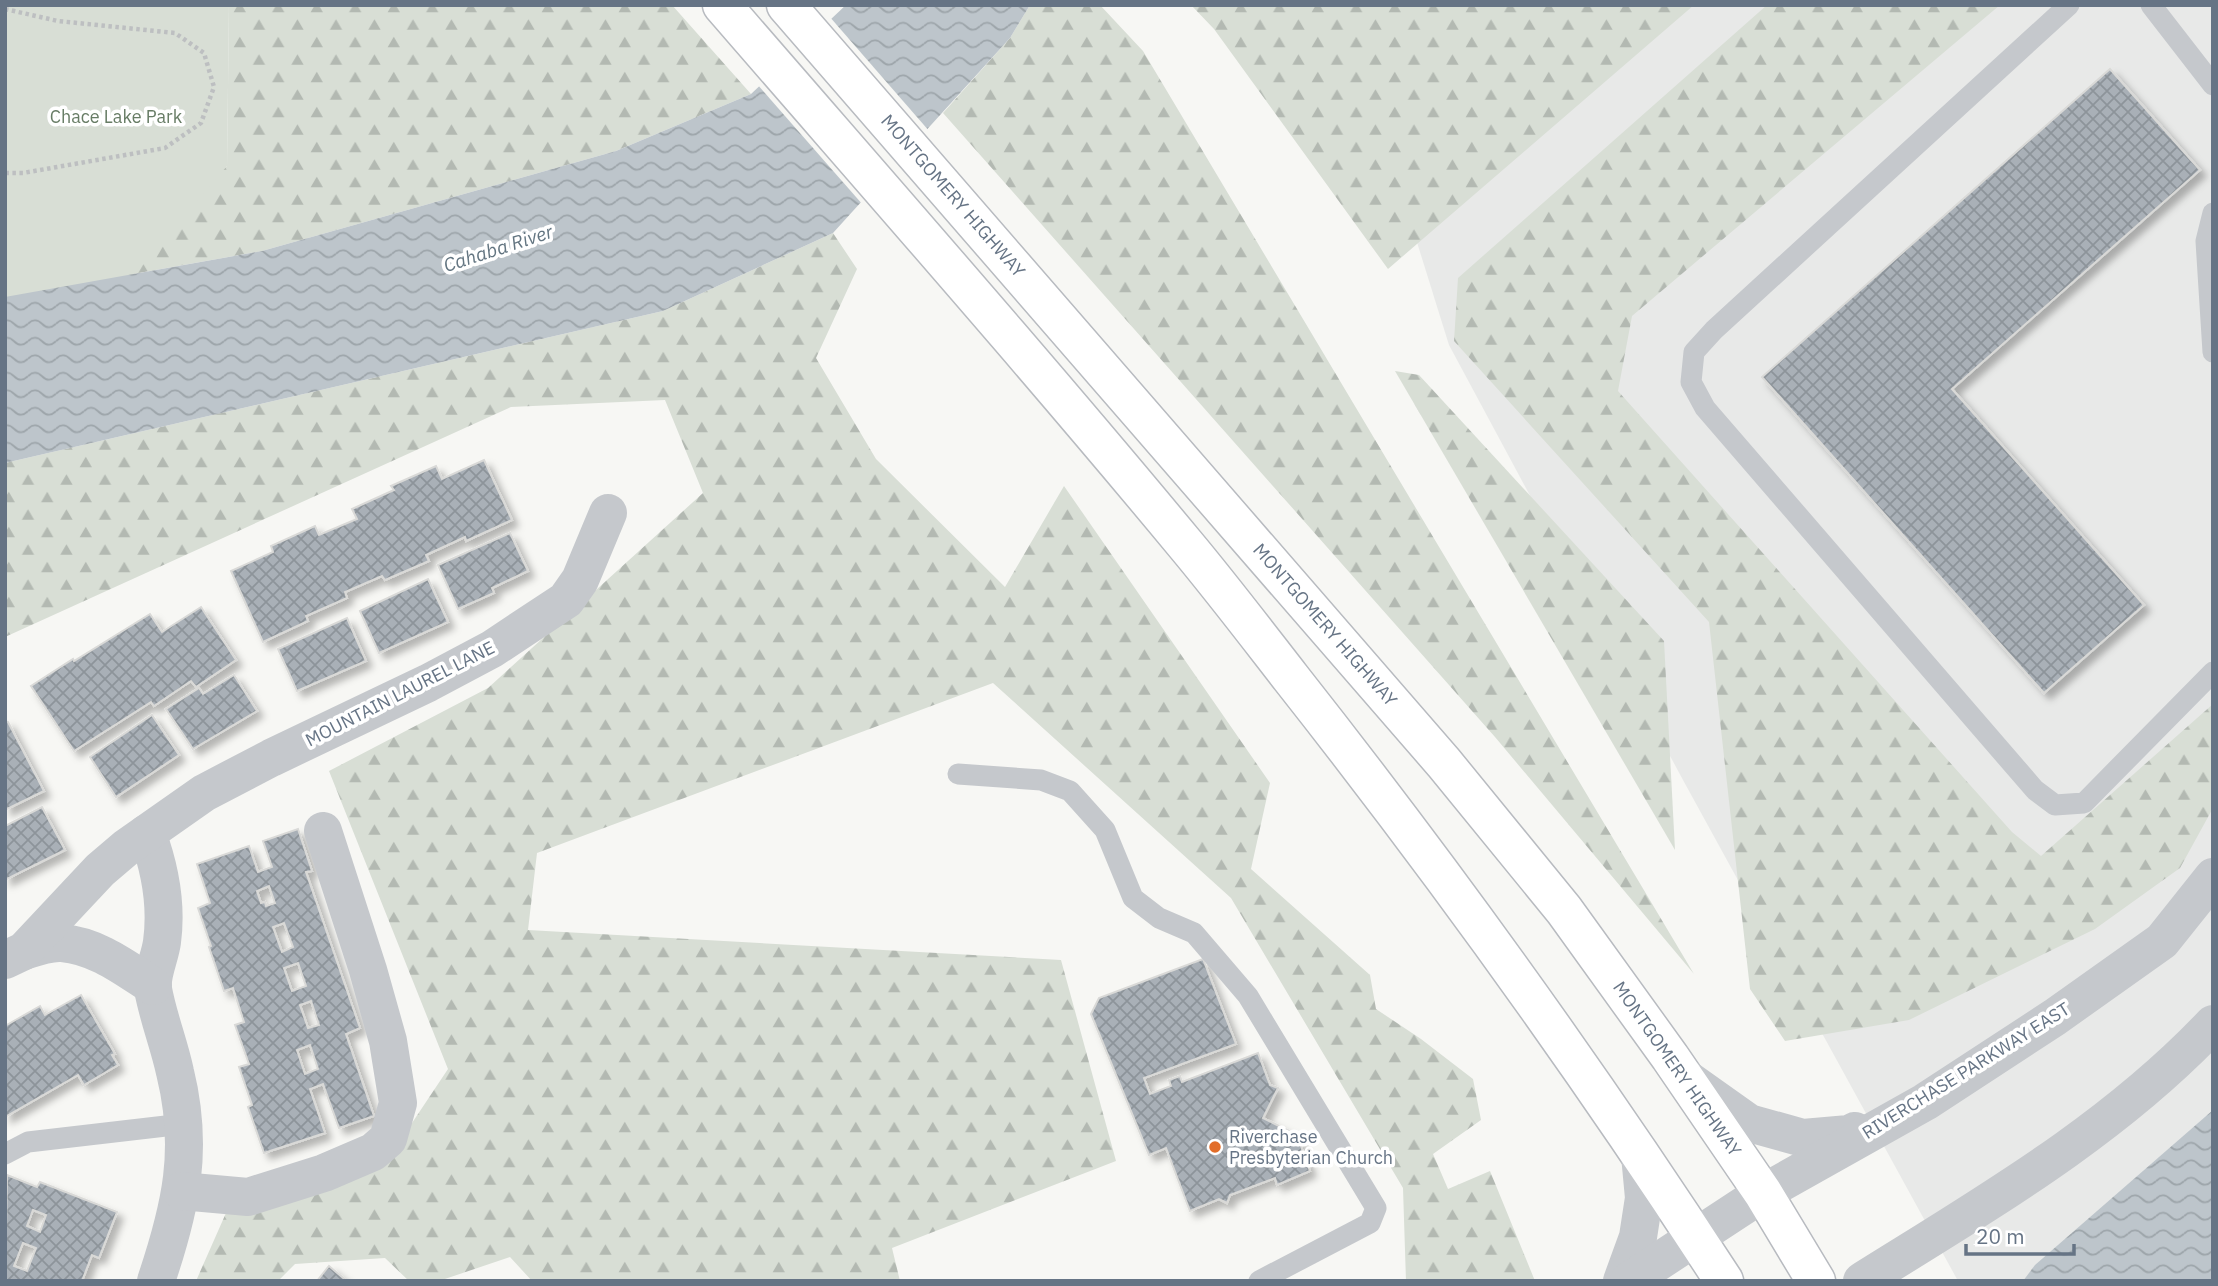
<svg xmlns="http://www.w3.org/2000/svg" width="2218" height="1286" viewBox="0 0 2218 1286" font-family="'IBM Plex Sans',sans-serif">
<defs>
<pattern id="forest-firs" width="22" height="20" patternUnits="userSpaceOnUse" patternTransform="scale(1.75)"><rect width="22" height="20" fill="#d8ded5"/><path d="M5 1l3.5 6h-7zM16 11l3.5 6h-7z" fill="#b3b9b2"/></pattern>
<pattern id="water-waves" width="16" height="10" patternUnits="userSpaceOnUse" patternTransform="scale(1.75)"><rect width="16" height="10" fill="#bdc5cb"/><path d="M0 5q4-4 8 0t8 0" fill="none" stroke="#9da5aa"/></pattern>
<pattern id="building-cross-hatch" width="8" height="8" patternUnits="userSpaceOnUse" patternTransform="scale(1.75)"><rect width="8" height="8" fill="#a9b0b7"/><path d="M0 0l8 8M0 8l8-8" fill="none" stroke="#8d949a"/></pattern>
<filter id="shadow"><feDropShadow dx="6" dy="6" stdDeviation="3.5" flood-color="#0004"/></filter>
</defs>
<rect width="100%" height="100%" fill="#f7f7f4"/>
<!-- built -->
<polygon fill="#e8e9e8" points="1343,5 2213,5 2213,1281 1958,1281 1683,780 1449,345"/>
<!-- forest -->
<g fill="url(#forest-firs)">
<polygon points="229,5 672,5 751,94 616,151 262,251 94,281 227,166"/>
<polygon points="1030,5 1100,5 1143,51 1694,974 1495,737 943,113 1010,38"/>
<polygon points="1191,5 1694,5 1388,269 1214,29"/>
<polygon points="1767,5 2000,5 1632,316 1618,391 2012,832 2041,856 2213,704 2213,808 2180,868 2095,929 1909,1020 1785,1041 1750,989 1709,622 1454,341 1458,278"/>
<polygon points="833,233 857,269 816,358 876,459 1005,587 1064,486 1270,783 1251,869 1370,975 1376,1009 1421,1039 1473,1079 1481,1120 1433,1154 1448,1189 1490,1171 1535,1281 1406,1281 1403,1188 1231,898 993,683 537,853 528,930 1061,960 1116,1161 892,1248 900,1281 532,1281 510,1257 439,1281 409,1281 385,1258 295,1264 278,1281 196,1281 237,1188 390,1156 448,1069 329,771 488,688 703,493 665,400 511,407 5,637 5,463 663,311"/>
<polygon points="1395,371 1419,375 1664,641 1675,850"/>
</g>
<!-- green -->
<polygon fill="#d8ded5" points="5,5 229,5 227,166 31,395 5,401"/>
<!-- water -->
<g fill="url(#water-waves)">
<polygon points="846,5 1030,5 1010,38 833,233 663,311 5,463 5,297 262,251 616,151 751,94"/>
<polygon points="2213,1110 2213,1281 2023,1281 2035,1265"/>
</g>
<!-- pier -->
<polygon fill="#f7f7f4" points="829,16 930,132 863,205 757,84"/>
<!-- building -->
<g fill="url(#building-cross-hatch)" stroke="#d9d9d7" stroke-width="2" fill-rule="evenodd" filter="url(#shadow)">
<polygon points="2110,69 2200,170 1952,389 2144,605 2044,693 1762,377"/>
<polygon points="484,460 512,520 466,541 465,537 426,555 429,561 385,580 382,576 345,592 347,598 306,616 308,621 263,642 231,571 273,552 271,546 315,526 319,535 357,519 352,509 394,490 391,486 436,466 442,479"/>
<polygon points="510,533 528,571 492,588 494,593 458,609 438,565"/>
<polygon points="428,579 448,622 379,653 360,611"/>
<polygon points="201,607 236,660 196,687 191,681 154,706 151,702 74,751 31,686 73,659 74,661 150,614 162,632"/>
<polygon points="347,618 366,661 297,691 278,649"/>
<polygon points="234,675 257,711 193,749 166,709 199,688 203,694"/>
<polygon points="152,715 179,755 116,797 90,757"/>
<polygon points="5,721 8,722 44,791 5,810"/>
<polygon points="42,807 65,850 5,880 5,826"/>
<path d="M298 829 312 871 306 872 360 1028 346 1034 374 1116 339 1128 323 1084 310 1089 325 1133 264 1153 248 1107 252 1105 239 1067 249 1064 235 1025 244 1022 233 988 224 991 209 947 211 946 198 908 210 903 197 864 249 846 258 872 272 867 263 841ZM269 886 275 903 266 906 265 902 261 903 257 891ZM284 923 293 947 282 952 273 927ZM298 963 306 986 292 991 284 968ZM311 1001 319 1025 308 1028 300 1005ZM310 1045 318 1069 305 1074 297 1050Z"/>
<polygon points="1203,959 1236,1044 1144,1078 1150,1094 1171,1086 1169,1080 1180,1076 1182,1082 1258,1053 1270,1085 1278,1088 1263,1118 1289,1131 1293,1140 1298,1138 1310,1171 1277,1185 1275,1178 1230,1195 1227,1203 1219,1199 1190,1211 1166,1148 1149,1155 1091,1014 1099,998"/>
<polygon points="81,995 115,1054 112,1055 118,1065 84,1085 78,1075 5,1117 5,1026 40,1006 45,1015"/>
<path d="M7 1175 37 1187 40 1182 117 1212 99 1258 92 1255 82 1281H5ZM33 1210 46 1215 40 1232 27 1226ZM23 1243 36 1248 27 1271 14 1266Z"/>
<polygon points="329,1266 336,1272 347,1281 317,1281"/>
</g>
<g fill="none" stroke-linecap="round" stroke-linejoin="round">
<!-- primary casing -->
<g stroke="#b8bbc0" stroke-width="41">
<g id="primary">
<path d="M722 5C877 184 1034 362 1185 544 1221 587 1256 633 1291 678 1444 872 1589 1073 1724 1281"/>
<polyline points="786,5 1444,763 1564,910 1670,1057 1763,1193 1816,1281"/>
</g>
</g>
<!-- path -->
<polyline stroke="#bdbfc1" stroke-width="4.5" stroke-dasharray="3.5 3.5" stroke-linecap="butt" points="5,9 58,21 175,33 204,53 214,87 201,123 165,148 23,173 5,173"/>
<!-- service -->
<g stroke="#c5c8cc" stroke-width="21">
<polyline points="2069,5 1714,330 1694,352 1691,382 1705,408 2035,790 2055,805 2084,803 2213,672"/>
<polyline points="2151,5 2213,85"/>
<polyline points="2213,213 2206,241 2213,352"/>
<polyline points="958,774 1041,780 1070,791 1105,830 1133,898 1159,918 1194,933 1248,996 1376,1208 1370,1223 1259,1281"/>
<polyline points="5,1154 28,1142 183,1124"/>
</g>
<!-- minor -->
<g stroke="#c5c8cc" stroke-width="38">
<path d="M147 833C160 868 167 905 162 942 160 957 151 975 153 989 158 1017 169 1044 175 1072 194 1149 181 1207 156 1281"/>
<path d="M24 951C36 947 50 942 62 943 97 946 125 968 153 986"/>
<polyline points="5,960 24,951 100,870 127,847 204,793 271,758 428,683 492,649 566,600 580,580 608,513"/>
<polyline points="181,1191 248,1197 324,1173 373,1152 388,1139 398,1103 388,1041 368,970 323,831"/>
</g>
<!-- tertiary -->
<g stroke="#c5c8cc" stroke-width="38">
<polyline points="1687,1079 1749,1123 1803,1138 1849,1134 1855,1131"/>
<polyline points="1622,1281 1638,1237 1644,1198 1640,1155"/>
<polyline points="1629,1281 1763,1193 1925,1102 2055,1017 2162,941 2213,877"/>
<path d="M1862 1281C1985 1204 2112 1131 2213 1024"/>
</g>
<!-- primary -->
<use href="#primary" stroke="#fff" stroke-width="38"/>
</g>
<!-- markers -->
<circle fill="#e26d29" stroke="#fff" stroke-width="2.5" cx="1215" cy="1147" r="7"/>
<g text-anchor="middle" stroke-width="7" stroke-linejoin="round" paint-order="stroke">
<!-- park labels -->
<g font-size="18" fill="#677c65" stroke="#fff">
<text x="116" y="123">Chace Lake Park</text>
</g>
<!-- street labels -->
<g font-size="18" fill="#667485" stroke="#fff">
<text transform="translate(953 196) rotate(49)" y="6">MONTGOMERY HIGHWAY</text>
<text transform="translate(1325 625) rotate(49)" y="6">MONTGOMERY HIGHWAY</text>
<text transform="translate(400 694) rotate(-27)" y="6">MOUNTAIN LAUREL LANE</text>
<text transform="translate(1677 1069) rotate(55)" y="6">MONTGOMERY HIGHWAY</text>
<text transform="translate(1966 1071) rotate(-32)" y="6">RIVERCHASE PARKWAY EAST</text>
</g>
<!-- poi labels -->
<g font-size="18" fill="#667485" stroke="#fff" text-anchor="start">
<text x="1229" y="1143">Riverchase<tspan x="1229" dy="21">Presbyterian Church</tspan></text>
</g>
<!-- water labels -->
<g font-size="19" font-style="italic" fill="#637581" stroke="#fff">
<text transform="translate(498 248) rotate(-18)" y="7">Cahaba River</text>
</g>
</g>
<!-- border -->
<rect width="2218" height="1286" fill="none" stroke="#667485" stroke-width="14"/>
<!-- scale -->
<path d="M1966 1244v10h108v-10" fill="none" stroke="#667485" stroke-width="3.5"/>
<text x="1976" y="1244" font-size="21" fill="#667485" stroke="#ffffff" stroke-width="5" paint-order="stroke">20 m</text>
</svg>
